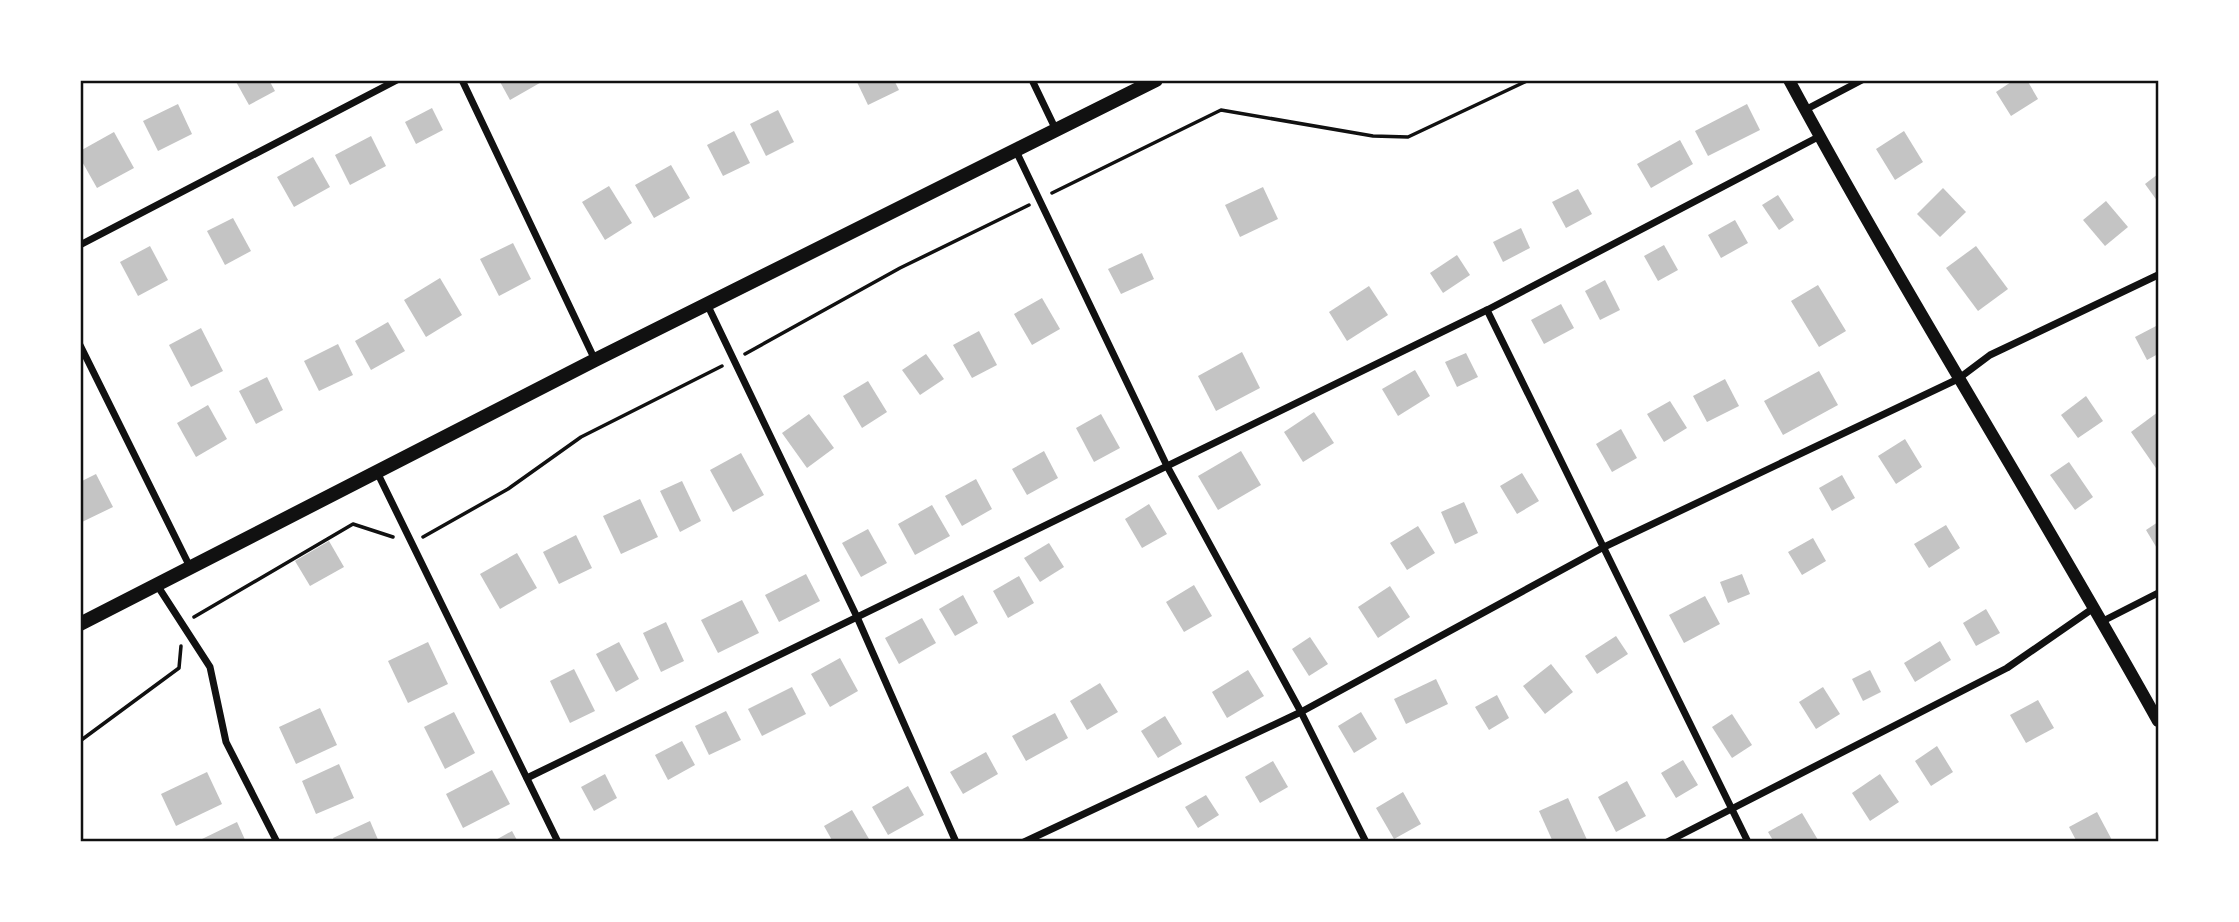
<svg xmlns="http://www.w3.org/2000/svg" width="2239" height="922" viewBox="0 0 2239 922" font-family="'Roboto Condensed',sans-serif">
<rect width="100%" height="100%" fill="#fff"/>
<!-- building -->
<g fill="#c4c4c4">
<polygon points="235,80 269,80 275,91 249,105"/>
<polygon points="499,80 545,80 510,100"/>
<polygon points="856,80 894,80 899,90 868,105"/>
<polygon points="2014,80 2027,80 2038,99 2011,116 1996,92"/>
<polygon points="178,104 192,134 158,151 143,121"/>
<polygon points="1747,104 1760,130 1708,156 1695,131"/>
<polygon points="432,108 443,130 416,144 405,122"/>
<polygon points="778,110 794,142 766,156 750,124"/>
<polygon points="734,131 750,163 723,176 707,145"/>
<polygon points="1904,131 1923,162 1895,180 1876,149"/>
<polygon points="114,132 134,168 97,188 80,158 80,151"/>
<polygon points="371,136 386,166 350,185 335,155"/>
<polygon points="1680,140 1693,164 1651,188 1637,164"/>
<polygon points="313,157 330,187 294,207 277,177"/>
<polygon points="671,165 690,198 654,218 635,185"/>
<polygon points="2158,174 2158,202 2145,184"/>
<polygon points="609,186 632,223 605,240 582,202"/>
<polygon points="1263,187 1278,219 1240,237 1225,205"/>
<polygon points="1943,188 1966,212 1940,237 1917,214"/>
<polygon points="1578,189 1592,214 1566,228 1552,202"/>
<polygon points="1778,195 1794,220 1779,230 1762,205"/>
<polygon points="2106,201 2128,227 2105,246 2083,220"/>
<polygon points="233,218 251,251 225,265 207,231"/>
<polygon points="1735,220 1748,243 1721,258 1708,235"/>
<polygon points="1521,228 1530,248 1503,262 1493,242"/>
<polygon points="513,243 531,279 499,296 480,259"/>
<polygon points="1664,245 1678,270 1658,281 1644,256"/>
<polygon points="150,246 168,280 138,296 120,262"/>
<polygon points="1976,246 2008,289 1978,311 1946,268"/>
<polygon points="1142,253 1154,279 1121,294 1108,269"/>
<polygon points="1457,255 1470,275 1443,293 1430,273"/>
<polygon points="440,278 462,315 426,337 404,300"/>
<polygon points="1605,280 1620,310 1600,320 1585,291"/>
<polygon points="1818,285 1846,331 1819,347 1791,301"/>
<polygon points="1369,286 1388,315 1347,341 1329,312"/>
<polygon points="1042,298 1060,329 1032,345 1014,314"/>
<polygon points="1561,304 1574,328 1544,344 1531,320"/>
<polygon points="388,322 405,351 371,370 355,341"/>
<polygon points="2158,325 2158,354 2147,360 2135,337"/>
<polygon points="201,328 223,371 191,387 169,345"/>
<polygon points="979,331 997,365 972,378 953,345"/>
<polygon points="338,344 353,375 319,391 304,361"/>
<polygon points="1242,352 1260,388 1216,411 1198,376"/>
<polygon points="1466,353 1478,377 1457,387 1445,362"/>
<polygon points="926,354 944,379 920,395 902,370"/>
<polygon points="1415,370 1430,396 1398,416 1382,389"/>
<polygon points="1819,371 1838,405 1783,435 1764,401"/>
<polygon points="267,377 283,410 256,424 239,391"/>
<polygon points="1725,379 1739,406 1707,422 1693,396"/>
<polygon points="868,381 887,412 862,428 843,396"/>
<polygon points="2086,396 2103,421 2078,438 2061,415"/>
<polygon points="1670,401 1687,428 1664,442 1647,414"/>
<polygon points="208,405 227,439 196,457 177,423"/>
<polygon points="1314,412 1334,443 1303,462 1284,432"/>
<polygon points="2158,412 2158,471 2131,432"/>
<polygon points="809,414 834,448 807,468 782,433"/>
<polygon points="1101,414 1120,448 1094,462 1076,428"/>
<polygon points="1621,429 1637,458 1612,472 1596,444"/>
<polygon points="1905,439 1922,467 1896,484 1878,456"/>
<polygon points="1044,451 1058,478 1027,495 1012,469"/>
<polygon points="1241,451 1261,485 1218,510 1198,476"/>
<polygon points="741,453 764,495 733,512 710,470"/>
<polygon points="2069,462 2093,497 2075,510 2050,475"/>
<polygon points="1522,473 1539,501 1517,514 1500,486"/>
<polygon points="96,474 113,507 82,522 80,482"/>
<polygon points="1842,475 1855,498 1832,511 1819,488"/>
<polygon points="976,479 992,509 962,526 945,496"/>
<polygon points="682,481 701,521 680,532 660,491"/>
<polygon points="640,499 658,537 621,554 603,516"/>
<polygon points="1464,502 1478,533 1455,544 1441,512"/>
<polygon points="1149,504 1167,534 1142,548 1125,519"/>
<polygon points="932,505 950,536 915,555 898,524"/>
<polygon points="2158,522 2158,550 2146,530"/>
<polygon points="1946,525 1960,548 1929,568 1914,544"/>
<polygon points="1418,526 1435,553 1407,570 1390,543"/>
<polygon points="868,529 887,563 861,577 842,543"/>
<polygon points="576,535 592,568 559,584 543,552"/>
<polygon points="1813,538 1826,561 1802,575 1788,552"/>
<polygon points="329,541 344,567 310,586 295,561"/>
<polygon points="1049,543 1064,567 1040,582 1024,558"/>
<polygon points="517,553 537,588 500,609 480,574"/>
<polygon points="806,574 820,601 779,622 765,595"/>
<polygon points="1742,574 1750,594 1728,603 1720,582"/>
<polygon points="1019,576 1034,603 1008,618 993,591"/>
<polygon points="1194,585 1212,616 1184,632 1166,602"/>
<polygon points="1390,586 1410,617 1378,638 1358,607"/>
<polygon points="963,595 978,623 955,636 939,609"/>
<polygon points="1705,596 1720,624 1684,643 1669,615"/>
<polygon points="742,600 759,633 718,653 701,620"/>
<polygon points="1986,609 2000,633 1976,646 1963,623"/>
<polygon points="922,618 936,643 899,664 885,638"/>
<polygon points="666,622 684,661 661,672 643,633"/>
<polygon points="1616,636 1628,654 1597,674 1585,656"/>
<polygon points="1310,637 1328,664 1309,676 1292,649"/>
<polygon points="1940,641 1951,660 1915,682 1904,663"/>
<polygon points="428,642 448,684 408,703 388,661"/>
<polygon points="619,642 639,679 616,692 596,654"/>
<polygon points="840,658 858,691 830,707 811,674"/>
<polygon points="1551,664 1573,692 1545,714 1523,686"/>
<polygon points="574,669 595,711 570,723 550,681"/>
<polygon points="1248,670 1264,696 1227,718 1212,692"/>
<polygon points="1870,670 1881,692 1863,701 1852,679"/>
<polygon points="1436,679 1448,704 1406,724 1394,699"/>
<polygon points="1100,683 1118,712 1087,730 1070,701"/>
<polygon points="792,687 806,714 762,736 748,709"/>
<polygon points="1823,687 1840,714 1816,729 1799,702"/>
<polygon points="1497,695 1509,718 1489,730 1475,707"/>
<polygon points="2038,700 2054,728 2026,743 2010,715"/>
<polygon points="320,708 337,745 296,764 279,727"/>
<polygon points="726,711 741,740 709,755 695,726"/>
<polygon points="454,712 475,753 445,769 424,727"/>
<polygon points="1361,712 1377,739 1354,753 1338,726"/>
<polygon points="1055,713 1068,738 1026,761 1012,736"/>
<polygon points="1732,714 1752,745 1732,758 1712,727"/>
<polygon points="1165,716 1182,744 1158,758 1141,731"/>
<polygon points="682,741 695,765 668,780 655,755"/>
<polygon points="1937,746 1953,772 1931,786 1915,761"/>
<polygon points="986,752 998,774 963,794 950,772"/>
<polygon points="1683,760 1698,785 1676,798 1661,773"/>
<polygon points="1273,761 1288,787 1260,803 1245,777"/>
<polygon points="339,764 354,798 316,814 302,781"/>
<polygon points="492,770 510,804 463,828 446,794"/>
<polygon points="207,772 222,804 176,826 161,794"/>
<polygon points="605,774 617,798 594,811 581,787"/>
<polygon points="1880,774 1899,802 1870,821 1852,793"/>
<polygon points="1627,781 1646,816 1616,832 1598,797"/>
<polygon points="908,786 924,815 888,835 872,807"/>
<polygon points="1403,792 1421,824 1394,839 1376,808"/>
<polygon points="1206,795 1219,815 1198,828 1185,807"/>
<polygon points="1568,798 1588,842 1553,842 1539,811"/>
<polygon points="852,810 869,839 833,842 824,826"/>
<polygon points="2097,812 2113,842 2077,842 2069,827"/>
<polygon points="1802,813 1818,840 1774,842 1768,832"/>
<polygon points="370,821 379,842 335,842 333,838"/>
<polygon points="237,822 246,842 203,842 202,839"/>
<polygon points="512,831 518,842 492,842"/>
</g>
<g fill="none" stroke-linecap="round" stroke-linejoin="round">
<!-- path -->
<g stroke="#111" stroke-width="3.5">
<polyline points="1052,193 1221,110 1373,136 1408,137 1529,80"/>
<polyline points="745,354 900,268 1029,205"/>
<polyline points="423,537 508,489 581,437 722,366"/>
<polyline points="194,617 353,524 393,537"/>
<polyline points="80,741 179,668 181,646"/>
</g>
<!-- minor -->
<g stroke="#111" stroke-width="7">
<polyline points="462,80 595,360"/>
<polyline points="1032,80 1056,130"/>
<polyline points="1805,110 1862,80"/>
<polyline points="1016,151 1167,466 1301,712 1366,842"/>
<polyline points="80,245 397,80"/>
<polyline points="707,304 857,617 956,842"/>
<polyline points="1487,310 1748,842"/>
<polyline points="80,345 190,567"/>
<polyline points="377,472 558,842"/>
<polyline points="157,585 210,667 226,742 277,842"/>
<polyline points="2103,621 2158,593"/>
<polyline points="527,778 1487,310 1820,136"/>
<polyline points="1024,842 1301,712 1602,548 1958,379 1990,355 2158,275"/>
<polyline points="1667,842 2007,668 2095,607"/>
</g>
<!-- tertiary -->
<path stroke="#111" stroke-width="12" d="M1789 80C1906 297 2038 505 2158 721"/>
<!-- secondary -->
<polyline stroke="#111" stroke-width="14" points="80,624 595,360 1156,80"/>
</g>
<!-- border -->
<rect width="2239" height="922" fill="none" stroke="#ffffff" stroke-width="164"/>
<rect x="82" y="82" width="2075" height="758" fill="none" stroke="#111" stroke-width="2.5"/>
</svg>
